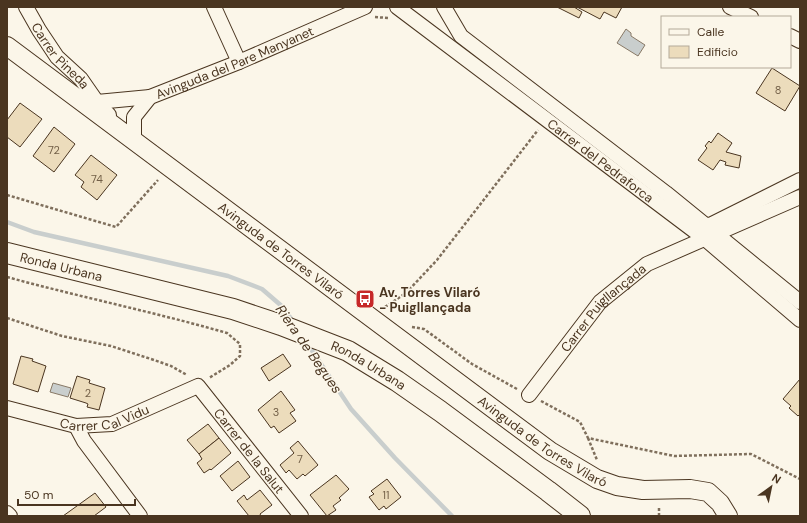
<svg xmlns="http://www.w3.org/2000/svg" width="807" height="523" viewBox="0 0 807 523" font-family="'DM Sans',sans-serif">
<rect width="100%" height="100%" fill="#fbf6e9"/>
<!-- water -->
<g fill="#c9cecd" stroke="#887966">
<polygon points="626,29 631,33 631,36 645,45 638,56 617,43"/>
<polygon points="53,383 71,388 68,397 50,392"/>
</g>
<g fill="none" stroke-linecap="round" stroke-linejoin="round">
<!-- stream -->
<g stroke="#c9cecd" stroke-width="4.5">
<polyline points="7,222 34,232 228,276 262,289 284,308 293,322"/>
<polyline points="307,343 351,409 395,458 452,516"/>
</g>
</g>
<!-- building -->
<g fill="#ecdcbc" stroke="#4a3520">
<polygon points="557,7 574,7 582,12 579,18"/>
<polygon points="577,7 622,7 616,18 604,12 600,19"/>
<polygon points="772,68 800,86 785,111 756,93"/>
<polygon points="20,103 42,119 20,147 7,137 7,120"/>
<polygon points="54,127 75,144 54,172 33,156"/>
<polygon points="718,133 732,143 726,152 741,156 739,168 725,165 726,162 720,160 713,170 698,160 707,148 705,146 709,141 711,143"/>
<polygon points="91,155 117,175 97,200 81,187 84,182 75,175"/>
<polygon points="283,354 291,366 269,381 261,368"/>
<polygon points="21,356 33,359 32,361 46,366 38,392 13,384"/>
<polygon points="77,376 90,380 89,383 105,388 99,410 87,407 88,404 86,403 70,398"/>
<polygon points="800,379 800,414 798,416 789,408 791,406 783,399"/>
<polygon points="281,391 295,410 290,413 296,421 279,433 274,426 271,428 258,410"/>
<polygon points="208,424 219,438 199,454 187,440"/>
<polygon points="219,438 231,453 211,470 210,469 204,473 197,463 202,459 199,454"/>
<polygon points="298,441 318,465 305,476 303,474 297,479 289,470 286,473 280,465 294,453 290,448"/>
<polygon points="238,461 250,477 232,491 220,476"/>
<polygon points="336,475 349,489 339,498 341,500 333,506 336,510 327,516 310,495"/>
<polygon points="387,479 401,497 386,509 384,506 379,510 369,497 374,494 371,491"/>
<polygon points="260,490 272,505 260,514 261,516 249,516 237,501 244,495 247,500"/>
<polygon points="95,493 106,507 94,516 63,516"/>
</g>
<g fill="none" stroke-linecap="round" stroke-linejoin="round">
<!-- minor casing -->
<g stroke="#4a3520" stroke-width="16">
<g id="minor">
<path id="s1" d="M26 7 39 30 57 57 81 79 97 102 109 115"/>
<polyline points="214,7 239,62"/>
<path id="s2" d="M397 7 705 239 800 320"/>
<polyline points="444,7 461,36 666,193 800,302"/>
<polyline points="730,7 751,17"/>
<polyline points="790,36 800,41"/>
<polyline points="97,102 150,97"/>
<path id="s3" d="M134 141V117L150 97 239 62 365 7"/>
<polyline points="702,229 707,225 712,224 800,180"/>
<path id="s4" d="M529 395 600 302 647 264 800 197"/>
<path id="s5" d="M7 408 76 426 112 424 198 386 301 516"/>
<polyline points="76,426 84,441 140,516"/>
<polyline points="7,513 10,516"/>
</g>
</g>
<!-- tertiary casing -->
<g stroke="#4a3520" stroke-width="20">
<g id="tertiary">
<path id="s6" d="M7 46 550 451 597 479 617 486 643 490 690 489 708 492 720 503 728 516"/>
</g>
</g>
<!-- secondary casing -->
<g stroke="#4a3520" stroke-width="22">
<g id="secondary">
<path id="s7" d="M7 253 233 309 281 325 348 351 397 381 440 411 548 491 580 516"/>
</g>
</g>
<!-- path -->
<g stroke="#7f6f5c" stroke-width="2.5" stroke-dasharray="3 2" stroke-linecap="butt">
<polyline points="375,17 388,18"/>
<polyline points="7,195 116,227 158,180"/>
<path d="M7 277C80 297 154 312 227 333L240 344V356L230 365 209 378"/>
<polyline points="385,307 406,293 437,260 538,130"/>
<polyline points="7,318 62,336 111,346 154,360 171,366 187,375"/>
<polyline points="412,327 424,329 472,364 517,389"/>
<polyline points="541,401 580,422 588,438 674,456 751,454 800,479"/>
<polyline points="588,438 597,460"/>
<polyline points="659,516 659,507"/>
</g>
<!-- minor -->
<use href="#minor" stroke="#fbf6e9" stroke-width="14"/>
<!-- tertiary -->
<use href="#tertiary" stroke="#fbf6e9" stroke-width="18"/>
<!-- secondary -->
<use href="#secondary" stroke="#fbf6e9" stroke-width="20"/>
</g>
<!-- icons -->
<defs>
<g id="bus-square" transform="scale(1)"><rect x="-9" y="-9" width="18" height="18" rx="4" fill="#c62828" stroke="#fbf6e9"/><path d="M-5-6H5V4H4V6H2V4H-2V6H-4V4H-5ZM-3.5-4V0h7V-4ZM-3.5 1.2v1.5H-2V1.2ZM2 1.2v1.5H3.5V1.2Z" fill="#fff"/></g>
</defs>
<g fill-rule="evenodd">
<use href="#bus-square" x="365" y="299"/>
</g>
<g text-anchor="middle" stroke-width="3" stroke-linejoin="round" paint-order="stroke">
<!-- number labels -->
<g font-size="11" fill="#725f47">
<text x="778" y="94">8</text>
<text x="54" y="154">72</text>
<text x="97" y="183">74</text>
<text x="88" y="397">2</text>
<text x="276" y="416">3</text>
<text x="300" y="463">7</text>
<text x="386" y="499">11</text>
</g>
<!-- street labels -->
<g font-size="13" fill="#4a3520" stroke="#fbf6e9">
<text dy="5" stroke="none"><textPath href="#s1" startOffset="60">Carrer Pineda</textPath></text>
<text dy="5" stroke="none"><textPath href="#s3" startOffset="141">Avinguda del Pare Manyanet</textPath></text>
<text dy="5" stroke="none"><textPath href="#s2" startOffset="255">Carrer del Pedraforca</textPath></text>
<text dy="5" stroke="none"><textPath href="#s6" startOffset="342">Avinguda de Torres Vilaró</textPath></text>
<text dy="5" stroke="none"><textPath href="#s7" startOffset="56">Ronda Urbana</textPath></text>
<text dy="5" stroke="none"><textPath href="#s4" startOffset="115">Carrer Puigllançada</textPath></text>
<text dy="5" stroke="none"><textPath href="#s7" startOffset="380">Ronda Urbana</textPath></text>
<text dy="5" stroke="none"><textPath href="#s5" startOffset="101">Carrer Cal Vidu</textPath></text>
<text dy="5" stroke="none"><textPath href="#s6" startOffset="666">Avinguda de Torres Vilaró</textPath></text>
<text dy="5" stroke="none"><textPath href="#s5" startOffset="284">Carrer de la Salut</textPath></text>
</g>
<!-- poi labels -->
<g font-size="13" font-weight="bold" fill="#4a3520" stroke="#fbf6e9" text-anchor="start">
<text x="379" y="297">Av. Torres Vilaró<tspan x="379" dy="15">- Puigllançada</tspan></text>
</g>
<!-- water labels -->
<g font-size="14" font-style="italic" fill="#4a3520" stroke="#fbf6e9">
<text transform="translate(309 349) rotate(55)" y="5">Riera de Begues</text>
</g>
</g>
<!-- border -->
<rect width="807" height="523" fill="none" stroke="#4a3520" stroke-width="16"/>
<!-- legend -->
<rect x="661" y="16" width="130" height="52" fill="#fbf6e9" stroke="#b4a999"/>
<rect x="669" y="29" width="20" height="6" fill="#fbf6e9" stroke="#b4a999"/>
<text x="697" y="36" font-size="12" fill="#4a3520">Calle</text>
<rect x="669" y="46" width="20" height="12" fill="#ecdcbc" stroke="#b4a999"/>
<text x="697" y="56" font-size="12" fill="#4a3520">Edificio</text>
<!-- north arrow -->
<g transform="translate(771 487) rotate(33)" stroke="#fbf6e9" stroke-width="3" paint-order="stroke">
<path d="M0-3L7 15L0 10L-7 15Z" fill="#4a3520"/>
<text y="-6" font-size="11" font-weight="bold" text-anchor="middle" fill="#4a3520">N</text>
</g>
<!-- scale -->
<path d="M18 499v6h117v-6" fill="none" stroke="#4a3520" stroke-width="2"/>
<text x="24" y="499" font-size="12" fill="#4a3520" stroke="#fbf6e9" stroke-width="3" paint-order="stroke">50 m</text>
</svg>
